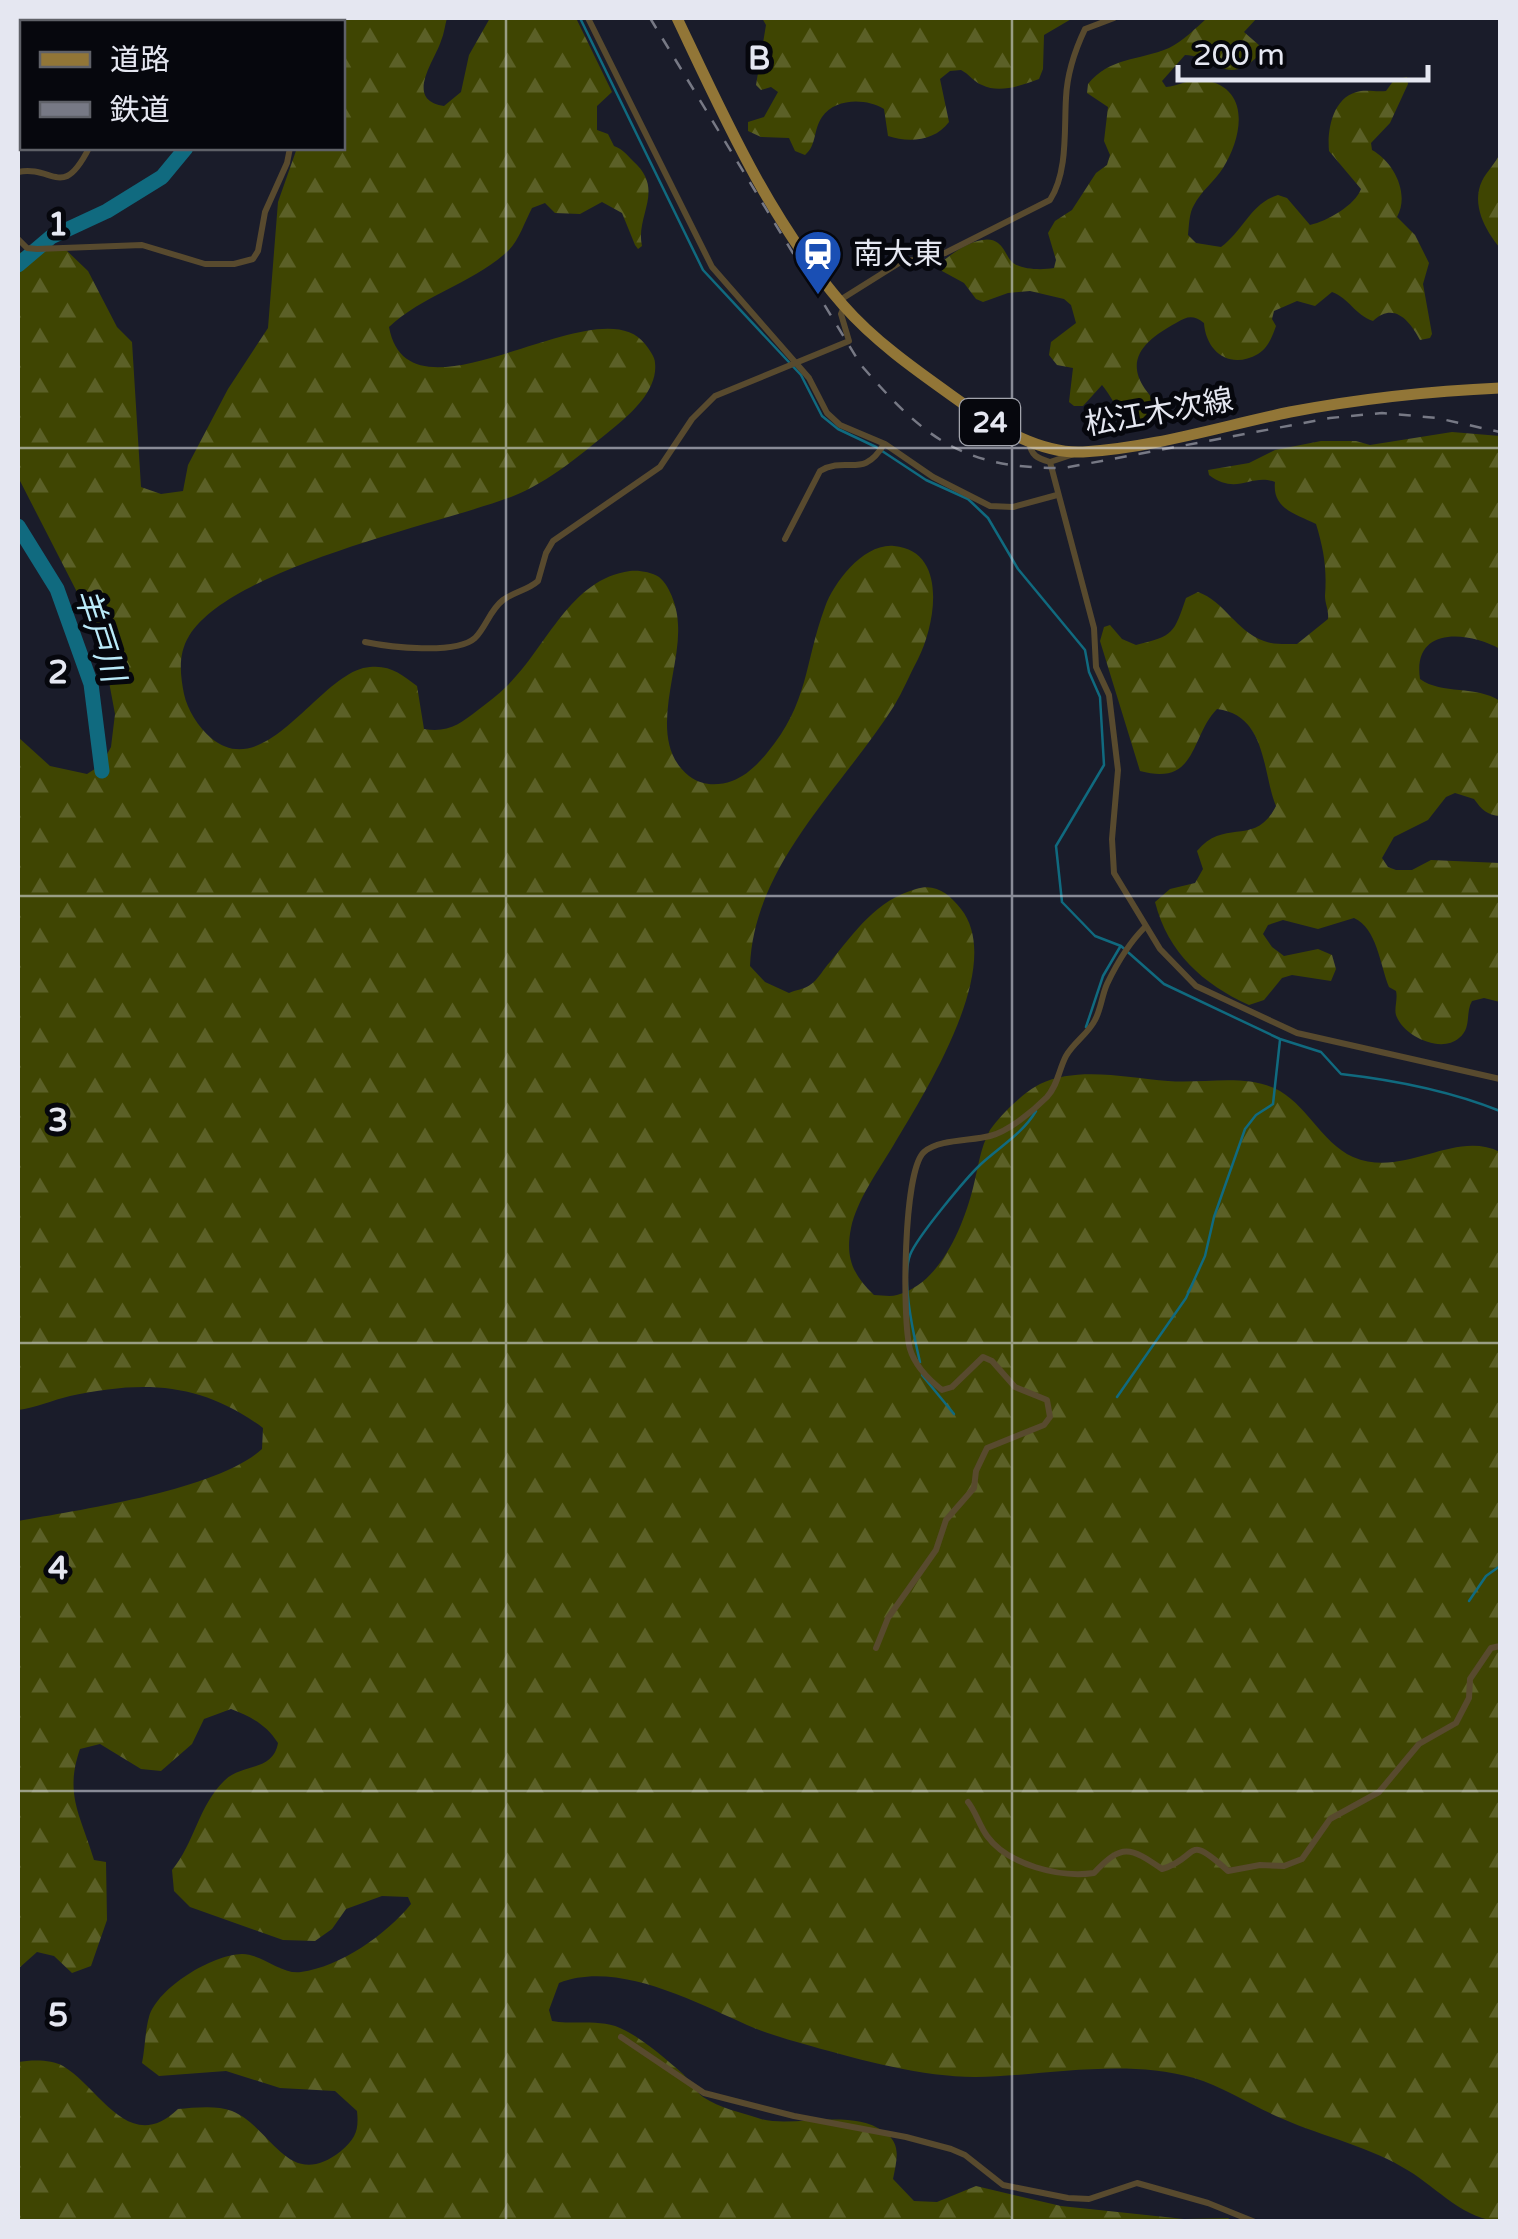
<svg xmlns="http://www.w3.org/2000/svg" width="1518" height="2239" viewBox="0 0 1518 2239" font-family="'Varela Round','Noto Sans JP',sans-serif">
<defs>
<pattern id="forest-firs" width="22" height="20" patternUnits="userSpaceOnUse" patternTransform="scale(2.5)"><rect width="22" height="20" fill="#3f4502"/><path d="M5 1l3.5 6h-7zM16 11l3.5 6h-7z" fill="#5b6027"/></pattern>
</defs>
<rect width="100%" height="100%" fill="#1a1c2a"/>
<!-- forest -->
<g fill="url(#forest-firs)">
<polygon points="18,18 124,18 122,22 22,22 22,126 18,130"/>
<path d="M332 18H447C445 25 444 34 441 41 434 62 404 100 444 106L461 92 469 55 490 18H576L612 92 597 106V130L608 134 614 146C624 150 626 154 633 161 666 190 635 215 642 246L638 249 635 245 622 213 602 202 580 214 555 213 545 203 532 208C525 221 519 240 509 250 474 283 423 295 389 327 409 436 598 282 645 344 649 349 655 357 655 363 658 388 634 411 617 425 585 451 550 482 511 497 433 526 232 567 189 636 178 654 180 674 184 694 187 709 199 728 211 738 267 785 321 670 370 667 391 665 402 675 417 686L424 729C448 733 460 724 478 710 488 702 498 695 507 686 547 647 570 579 630 571 639 570 651 572 659 577 671 587 678 610 678 625 681 671 645 741 689 776 702 786 718 786 732 781 746 776 758 764 767 753 809 703 804 664 825 607 834 582 864 543 894 546 949 551 935 626 918 659 910 674 903 691 894 706 842 788 754 864 750 966L765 982 789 993C795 990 805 989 810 985 818 980 824 968 830 962 856 931 875 901 916 889 936 883 949 894 961 909 1006 966 925 1092 893 1146 878 1171 857 1200 851 1228 845 1258 853 1275 874 1295 881 1295 890 1297 897 1295 940 1284 963 1227 973 1188 978 1169 980 1148 990 1130 1000 1115 1024 1092 1040 1084 1078 1066 1128 1078 1168 1081 1202 1084 1241 1074 1274 1088 1307 1103 1320 1142 1353 1157 1405 1179 1454 1129 1500 1152V2221C1466 2221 1437 2188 1409 2171 1371 2147 1324 2137 1283 2119 1254 2107 1224 2087 1194 2078 1121 2058 1048 2076 975 2077 924 2077 860 2060 811 2046 790 2040 767 2034 747 2025 695 2002 617 1960 559 1983L549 2010 552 2021C574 2025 599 2019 620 2028 641 2037 666 2059 683 2074 690 2081 695 2091 703 2097 719 2108 743 2113 761 2119 793 2128 850 2108 883 2131 902 2143 897 2159 893 2179L914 2201 937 2202 976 2186 1061 2206 1184 2219 1228 2218 1233 2221H18V2062C31 2060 51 2059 63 2066 100 2088 129 2156 178 2109 194 2108 216 2105 232 2111 272 2127 288 2193 341 2151 356 2138 359 2130 357 2111L335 2091 280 2088 226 2071 159 2076 142 2063C145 2049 145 2031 149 2017 158 1987 212 1955 242 1954 262 1954 282 1975 301 1972 340 1967 387 1934 411 1904L408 1897 382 1896 346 1909 332 1929 315 1941 283 1940 190 1907 174 1891 172 1870C194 1844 199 1805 224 1781 242 1763 273 1772 278 1743 266 1724 251 1717 231 1709L204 1719 192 1744 161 1771 141 1769 100 1744 80 1749C64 1795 81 1816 94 1860L106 1862 107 1920 91 1966 72 1973 54 1956 37 1952 18 1969V1521C79 1510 218 1490 262 1449L263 1428C201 1382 144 1380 70 1396 53 1400 35 1408 18 1410V737L50 766 87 774 101 765 111 747 115 714 104 655 78 594 18 477V253L35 249 66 250 88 271 117 327 132 342 141 487 161 494 183 491 188 465 228 389 268 328 278 202 297 148H342V22H332Z"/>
<path d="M762 18H1073L1044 35 1043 69 1039 79C1022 85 1000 94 982 85 974 82 969 74 961 70L950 71 940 79 949 122C935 141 909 143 888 136L884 109C866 98 835 98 822 117 813 130 817 145 805 155L795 151 789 138 761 137 748 131V122L764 117 778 92 771 87 761 90 756 85 766 25Z"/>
<path d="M1207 18H1257L1244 32 1260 46 1259 55C1227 88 1214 56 1185 55L1162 81 1166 87C1179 86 1191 78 1204 80 1252 88 1242 138 1223 168 1215 181 1201 191 1194 205 1189 213 1189 226 1188 235L1196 243 1221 247C1243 231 1251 203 1278 195L1287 198 1310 225C1328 221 1355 205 1361 189L1329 151C1327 129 1333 95 1361 91 1369 90 1377 92 1386 91L1394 80 1407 77 1408 84 1390 123 1371 143 1372 150C1394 162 1410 194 1397 217L1415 235 1429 263 1423 284 1432 334 1430 338 1420 340C1410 321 1394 301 1373 321 1355 315 1349 298 1332 292L1315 306 1297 301 1274 311 1272 319 1276 326C1272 337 1268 348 1258 354 1230 370 1206 352 1204 323 1193 315 1188 316 1176 323 1149 338 1123 357 1145 389 1153 400 1158 403 1155 417 1121 431 1120 407 1102 385L1083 406H1074L1069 402 1073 368 1057 365 1049 355 1051 342 1076 323 1071 305 1064 299 1030 291 1008 293 983 302 976 299 964 283 942 271 940 264C951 253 983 231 998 243 1005 248 1007 258 1013 263 1023 270 1043 270 1054 268L1056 260 1048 233 1055 221 1072 210 1096 173 1107 165 1110 155 1104 141 1108 107 1087 93 1088 84C1110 57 1138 61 1169 48 1182 42 1197 27 1207 18Z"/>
<path d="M1500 153V248C1485 230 1471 204 1482 181 1487 171 1496 163 1500 153Z"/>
<path d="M1452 432 1500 436V649C1468 631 1412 626 1420 679 1442 695 1476 685 1500 701V816C1487 815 1482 810 1474 799L1455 793 1446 797 1428 820 1394 837 1382 858 1388 867 1396 870H1412L1431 860 1500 863V1002L1484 998 1472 1001C1465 1013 1472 1028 1459 1038 1441 1054 1403 1036 1396 1015 1394 1008 1398 999 1396 991L1389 987C1380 965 1377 928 1354 918L1318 929 1283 920 1268 925 1263 934 1272 947 1284 956 1318 949 1332 955 1336 969 1331 981 1292 975 1282 978 1264 1000 1249 1005C1203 984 1168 953 1155 902L1170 889 1195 883 1203 869 1197 851C1225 817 1255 848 1276 806 1262 772 1267 715 1217 709 1190 736 1198 787 1140 771L1100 641 1104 627 1110 625 1122 639 1136 645C1174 636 1174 633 1186 598L1198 592C1224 601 1236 631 1264 641 1273 645 1287 644 1297 644L1328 619C1329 610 1325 604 1325 596 1327 569 1324 550 1316 524 1296 514 1272 509 1275 482 1251 473 1237 496 1209 475L1208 470 1249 463 1275 450 1321 441H1356L1370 445Z"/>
</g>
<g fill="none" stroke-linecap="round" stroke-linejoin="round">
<!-- stream -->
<g stroke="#106a7f" stroke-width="2.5">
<path d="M580 18 703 270 801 375 822 416 838 429 876 447 926 480 968 499 988 518 1018 569 1085 650 1089 672 1100 697 1104 765 1056 846 1062 902 1095 936 1121 946 1164 984 1280 1039 1321 1052 1341 1074C1394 1080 1450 1091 1500 1111"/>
<polyline points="1086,1027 1103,976 1120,947"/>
<path d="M920 1362C914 1337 901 1279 910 1255 917 1237 966 1178 981 1164 1001 1146 1023 1133 1036 1111"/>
<polyline points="922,1375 954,1414"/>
<polyline points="1117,1397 1186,1298 1205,1256 1214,1217 1245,1129 1256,1115 1273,1104 1280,1040"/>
<polyline points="1469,1601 1486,1576 1500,1566"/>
</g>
<!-- river -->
<g stroke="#106a7f" stroke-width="15">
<polyline points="248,22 249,18"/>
<polyline points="18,265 51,237 107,211 162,177 186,148"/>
<polyline points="18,526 57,589 91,684 102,771"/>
</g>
<!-- street -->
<g stroke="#584a2e" stroke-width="6">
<polyline points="588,18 712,267 809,378 827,413 840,425 885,444 933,477 990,506 1013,507 1057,495"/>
<polyline points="306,22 306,18"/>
<path d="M18 172C54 165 62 201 89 148"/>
<polyline points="18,239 27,248 37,249 142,245 205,264 234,264 253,259 258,251 265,212 287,163 290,148"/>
<path d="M840 300 899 263 945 253 1050 200C1068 172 1064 130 1066 98 1067 75 1075 50 1085 29L1114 18"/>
<path d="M1029 441C1031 456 1037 458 1050 462"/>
<polyline points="1077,453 1050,462 1094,628 1096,667 1109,695 1118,770 1112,839 1114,873 1160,949 1196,986 1297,1033 1500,1079"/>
<path d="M785 539 820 471C847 455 863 480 884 444"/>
<path d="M365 642C389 647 456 655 475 638 486 627 490 610 503 600 514 592 528 590 538 581L546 553 553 541 660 467 692 419 715 396 849 341 841 314 844 307"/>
<path d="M876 1648 888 1618 936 1550 946 1520 974 1488 976 1471 987 1448 1044 1425 1050 1417 1047 1400 1015 1387 992 1361 983 1357 952 1387 942 1390C928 1379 915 1366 910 1349 902 1321 903 1171 924 1152 939 1139 971 1141 990 1136 1009 1131 1033 1111 1047 1097 1058 1085 1059 1069 1066 1056 1074 1042 1088 1034 1095 1020 1101 1009 1102 995 1107 984 1117 963 1129 943 1145 927"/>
<path d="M968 1802C976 1812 979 1825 987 1836 1008 1865 1060 1878 1094 1873 1122 1843 1130 1847 1162 1869 1200 1858 1184 1831 1228 1871L1260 1865 1284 1866 1302 1859 1330 1819 1379 1792 1419 1744 1456 1723 1469 1698 1470 1679 1491 1648 1500 1646"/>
<polyline points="621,2037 704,2093 794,2116 906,2137 951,2149 965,2155 1003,2185 1068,2198 1089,2199 1137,2183 1208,2203 1255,2222"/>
</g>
<!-- primary -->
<path stroke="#927637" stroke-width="11" d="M677 18C724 117 770 221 843 305 877 344 923 375 965 405 998 428 1041 454 1083 452 1153 448 1222 426 1290 412 1359 399 1431 391 1500 388"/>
<!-- rail -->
<path stroke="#777985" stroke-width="2.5" stroke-dasharray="12 12" stroke-linecap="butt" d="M650 18 861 365C925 439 963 469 1064 468L1330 418 1382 413 1437 418 1500 432"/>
</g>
<!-- grid -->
<path fill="none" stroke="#e5e7f1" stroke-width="2.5" stroke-opacity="0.55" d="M506 18V2222M1012 18V2222M18 448H1500M18 896H1500M18 1343H1500M18 1791H1500"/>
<!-- icons -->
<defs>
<g id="station-pin" transform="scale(2.5)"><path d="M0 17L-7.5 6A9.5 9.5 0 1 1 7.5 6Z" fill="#1a4fb4" stroke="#06070d"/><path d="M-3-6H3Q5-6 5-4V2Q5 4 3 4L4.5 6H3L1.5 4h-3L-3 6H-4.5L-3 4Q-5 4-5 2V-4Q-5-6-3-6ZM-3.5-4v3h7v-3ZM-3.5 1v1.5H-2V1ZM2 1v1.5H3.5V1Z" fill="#fff"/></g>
</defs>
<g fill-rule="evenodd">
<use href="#station-pin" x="818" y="254"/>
</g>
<g text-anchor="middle" stroke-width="10" stroke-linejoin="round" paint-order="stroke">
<!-- shield labels -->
<rect fill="#06070d" stroke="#a2a4ad" stroke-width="2.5" x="960" y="399" width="60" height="46" rx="8"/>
<g font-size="28" font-weight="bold" fill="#e5e7f1">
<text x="990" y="432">24</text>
</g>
<!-- poi labels -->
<g font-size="30" fill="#e5e7f1" stroke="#06070d" text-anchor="start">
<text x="853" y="264">南大東</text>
</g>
<!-- street labels -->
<g font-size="30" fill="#e5e7f1" stroke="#06070d">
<text transform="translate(1159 412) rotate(-10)" y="10">松江木次線</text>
</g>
<!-- water labels -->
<g font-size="32" font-style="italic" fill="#bbebfa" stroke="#06070d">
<text transform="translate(100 635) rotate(72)" y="11">羊戸川</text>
</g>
</g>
<g font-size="32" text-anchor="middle" font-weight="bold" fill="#e5e7f1" stroke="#06070d" stroke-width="10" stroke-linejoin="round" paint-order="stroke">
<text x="759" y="69">B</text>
<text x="58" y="235">1</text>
<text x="58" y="683">2</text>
<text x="58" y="1131">3</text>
<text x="58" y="1579">4</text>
<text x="58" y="2026">5</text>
</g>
<!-- border -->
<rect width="1518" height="2239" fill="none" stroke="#e5e7f1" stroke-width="40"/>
<!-- legend -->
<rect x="20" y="20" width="325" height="130" fill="#06070d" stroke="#5f6168" stroke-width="2.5"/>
<rect x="40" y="52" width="50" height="15" fill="#927637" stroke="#5f6168" stroke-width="2.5"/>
<text x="110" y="70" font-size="30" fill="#e5e7f1">道路</text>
<rect x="40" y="102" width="50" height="15" fill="#777985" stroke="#5f6168" stroke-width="2.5"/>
<text x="110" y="120" font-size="30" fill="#e5e7f1">鉄道</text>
<!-- scale -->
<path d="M1178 65v15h250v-15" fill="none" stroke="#e5e7f1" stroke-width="5"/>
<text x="1193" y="65" font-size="30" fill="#e5e7f1" stroke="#06070d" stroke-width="8" paint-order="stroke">200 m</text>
</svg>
